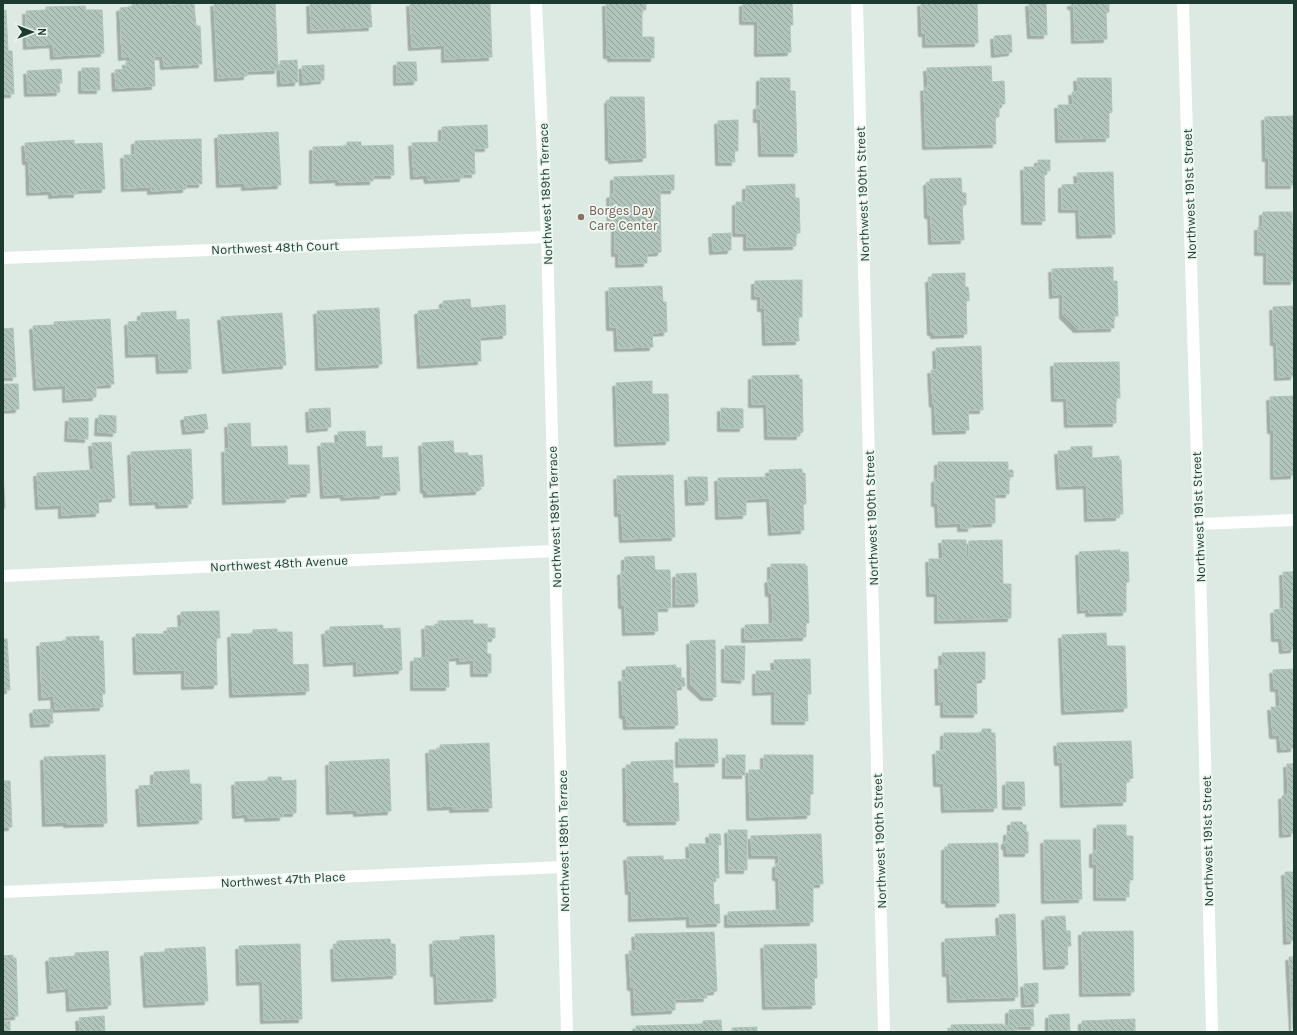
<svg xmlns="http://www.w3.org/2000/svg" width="1297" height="1035" viewBox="0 0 1297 1035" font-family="Karla,sans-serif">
<defs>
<pattern id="building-back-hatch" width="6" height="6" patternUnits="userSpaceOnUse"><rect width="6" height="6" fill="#b1c5bc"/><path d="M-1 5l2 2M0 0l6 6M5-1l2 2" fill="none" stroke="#8fa199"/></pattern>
<filter id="shadow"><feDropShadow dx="-3.5" dy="3.5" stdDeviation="0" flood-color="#0004"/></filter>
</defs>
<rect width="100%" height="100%" fill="#dceae3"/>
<!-- building -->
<g fill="url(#building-back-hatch)" stroke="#aec4ba" filter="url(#shadow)">
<polygon points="132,3 168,3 168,5 194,4 196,26 200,26 202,64 164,66 163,56 154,56 155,86 116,88 115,70 126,69 126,62 131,62 130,56 122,57 120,8 132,7"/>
<polygon points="214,3 275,3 278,70 247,71 247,76 218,78"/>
<polygon points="310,3 370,3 372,27 311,30"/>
<polygon points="410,3 490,3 492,57 445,59 445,45 412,47"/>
<polygon points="606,3 646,3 646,10 642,10 642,37 654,37 654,58 611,58 611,55 607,55"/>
<polygon points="743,3 792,3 793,25 790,25 791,52 758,53 758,21 743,21"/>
<polygon points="921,3 977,3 978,43 926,44 926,33 922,33"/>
<polygon points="1029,3 1046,3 1047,35 1031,35"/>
<polygon points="1071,3 1109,3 1109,12 1106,13 1107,39 1075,40 1074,6 1071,6"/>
<polygon points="85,6 86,10 102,10 104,53 54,56 53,44 27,46 26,11 46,10 46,7"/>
<polygon points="6,10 8,51 12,51 14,94 3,94 3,11"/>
<polygon points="1011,35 1012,52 995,54 994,36"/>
<polygon points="297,60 298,82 281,83 280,61"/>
<polygon points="397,62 416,62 417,81 397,82"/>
<polygon points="324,65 324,80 303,82 302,66"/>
<polygon points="991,66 992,82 1004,81 1005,104 999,104 999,117 995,117 996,144 926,146 924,88 928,87 927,68"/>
<polygon points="82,68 99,68 100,90 82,90"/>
<polygon points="61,69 62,83 59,83 60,92 28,93 27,71"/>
<polygon points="760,78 790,78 790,91 795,91 797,153 762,153 761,119 757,119 757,106 760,106"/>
<polygon points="1077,78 1111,78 1112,112 1109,113 1109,138 1059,139 1058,105 1073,105 1072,92 1078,92"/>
<polygon points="610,97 644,97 646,158 612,160 612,157 609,157 608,100 610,100"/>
<polygon points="1294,116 1294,185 1269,185 1269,158 1266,158 1265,117"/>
<polygon points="738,120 738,151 734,151 735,162 719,162 718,121"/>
<polygon points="487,125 488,148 474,148 475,174 463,174 463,178 428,180 427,175 414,176 412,143 442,142 442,127"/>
<polygon points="278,132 281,185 245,187 245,183 220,184 218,135"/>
<polygon points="201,139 202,184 186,184 186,189 151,191 151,187 125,188 124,155 135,155 135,141"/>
<polygon points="74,140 74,144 102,143 105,189 77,190 77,194 65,194 52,195 52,191 30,192 29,161 26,161 25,143"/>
<polygon points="347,142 361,142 361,146 393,145 394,175 373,175 373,181 339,182 339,179 313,180 313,147 347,146"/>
<polygon points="1038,160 1050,160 1050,171 1044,171 1045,221 1025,221 1024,167 1038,167"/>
<polygon points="1113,172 1115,234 1080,235 1079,209 1062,209 1062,185 1078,184 1077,173"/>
<polygon points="674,175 674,190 660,190 661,252 647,253 647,263 619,264 619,253 615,253 615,226 611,226 610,195 614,194 614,177"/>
<polygon points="961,178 962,193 966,193 966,205 962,205 964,240 932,241 931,215 928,215 927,182 930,182 930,179"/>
<polygon points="795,184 795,198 799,198 800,233 796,233 796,246 747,247 747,233 736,233 736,202 746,202 746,186"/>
<polygon points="1263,212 1292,212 1292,224 1294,224 1294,281 1267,281 1267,252 1258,252 1258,227 1263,227"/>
<polygon points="731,233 731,250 713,251 712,234"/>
<polygon points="1113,267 1113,281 1117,281 1118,316 1114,316 1114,328 1077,329 1063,315 1063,294 1053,295 1052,269"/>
<polygon points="965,273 965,287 968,287 969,294 969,301 966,301 967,334 934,335 934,332 931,332 929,279 932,279 932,274"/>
<polygon points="802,280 802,317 798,317 799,341 766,342 765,308 761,308 761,296 755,296 755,281"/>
<polygon points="662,286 663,302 666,302 667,332 652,333 653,347 618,348 617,327 610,327 609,288"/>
<polygon points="470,299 471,308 505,305 506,335 480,337 481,361 421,365 418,311 443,309 443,301"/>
<polygon points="1294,306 1294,376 1278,377 1277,342 1274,342 1273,307"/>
<polygon points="379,308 382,364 319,367 317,311"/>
<polygon points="176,311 176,320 189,319 191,369 160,370 159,353 129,354 128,322 141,321 141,313"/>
<polygon points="282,313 286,365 226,370 221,317"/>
<polygon points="110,319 114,384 96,385 96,397 66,399 66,385 37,387 33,326 54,325 54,322"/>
<polygon points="13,328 16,377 3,377 3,329"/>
<polygon points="981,346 983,410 968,410 969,430 936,431 935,403 933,404 931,370 937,370 936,348"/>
<polygon points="1119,362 1120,398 1116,398 1116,423 1068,424 1067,398 1055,398 1054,363"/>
<polygon points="799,375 799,379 802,379 803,432 800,433 800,436 768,436 767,404 752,404 752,376"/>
<polygon points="652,381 652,394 668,394 669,441 618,443 616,383"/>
<polygon points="3,384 18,384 19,409 3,410"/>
<polygon points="1294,396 1294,475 1274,476 1274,430 1271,430 1270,397"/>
<polygon points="330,408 331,427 310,429 309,409"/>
<polygon points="721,408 743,409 743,428 721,428"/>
<polygon points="206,414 208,429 186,431 184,417"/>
<polygon points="99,415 116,416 116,433 98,432"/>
<polygon points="69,418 88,418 88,439 68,438"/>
<polygon points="250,423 251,447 287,446 288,465 309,465 310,493 289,494 289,499 226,501 225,449 229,449 228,424"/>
<polygon points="365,431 366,447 382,446 382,458 398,457 400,491 383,492 383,495 344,497 344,494 324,495 321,443 339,443 338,432"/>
<polygon points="453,441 454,453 468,453 468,456 482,455 484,486 479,487 479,491 427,494 426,489 424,490 422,443"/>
<polygon points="111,442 115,498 98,499 99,513 62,515 62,505 39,506 37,473 94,470 92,443"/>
<polygon points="1092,446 1092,458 1119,456 1119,460 1121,460 1123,514 1119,514 1119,517 1088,518 1087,485 1060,486 1058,451 1071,451 1071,447"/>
<polygon points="191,449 193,499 191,499 191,504 159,505 159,501 133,502 131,452"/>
<polygon points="938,462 1008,462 1008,470 1013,470 1013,477 1009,477 1009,494 995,494 995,523 971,524 971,528 961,528 961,523 939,524 938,503 935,503 935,479 938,479"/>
<polygon points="802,469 802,473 805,473 806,504 803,504 804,530 772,532 770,498 746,499 746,515 719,516 718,478 770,477 769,470"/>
<polygon points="3,473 5,508 3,509"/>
<polygon points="673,475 675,537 623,539 622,513 618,513 617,476"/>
<polygon points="688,477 707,477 708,501 689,502"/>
<polygon points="942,540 966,540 966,557 969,557 969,541 1002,540 1003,584 1011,584 1011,618 938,620 938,593 930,593 929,559 943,559"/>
<polygon points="1120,550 1120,552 1128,552 1129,582 1126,582 1126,612 1089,613 1089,609 1081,610 1079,552"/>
<polygon points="654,556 655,570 670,570 671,608 657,608 658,631 626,632 625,605 622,605 621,572 625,571 625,557"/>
<polygon points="771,564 805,564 805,566 807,566 809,623 806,623 806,637 745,639 745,625 773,624 772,593 769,593 768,580 771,579"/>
<polygon points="1283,572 1294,572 1294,649 1283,650 1282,638 1275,638 1274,610 1284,609"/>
<polygon points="696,573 698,603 676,604 676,574"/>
<polygon points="219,611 220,638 216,638 217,685 185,686 185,670 137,671 136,634 168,634 167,628 182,627 181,612"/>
<polygon points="473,620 473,624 487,624 487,628 495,628 495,638 487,638 487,654 491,654 491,673 474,673 474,660 460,661 460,657 448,658 449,687 414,687 414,658 426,658 425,626 438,626 438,621"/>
<polygon points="383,625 383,629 400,628 402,670 357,673 357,661 327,663 325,631 330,631 330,627"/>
<polygon points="277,629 277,632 292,632 293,665 308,664 309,691 233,694 231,634 253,634 253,630"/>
<polygon points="1106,633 1107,646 1125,646 1127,708 1065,711 1062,635"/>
<polygon points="99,636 99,641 103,641 105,694 102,694 103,707 55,709 54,696 42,697 40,643 67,641 66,637"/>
<polygon points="3,639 7,639 10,690 3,690"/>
<polygon points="715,640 716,697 704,697 691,685 690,641"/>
<polygon points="725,646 745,646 744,680 725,679"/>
<polygon points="985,652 985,679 976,680 977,714 944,714 944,701 939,702 938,666 943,666 942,653"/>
<polygon points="810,659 811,694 807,694 808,721 775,721 775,691 756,692 756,671 775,671 774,660"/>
<polygon points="676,665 676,668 681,668 681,678 684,678 685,686 676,687 678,725 627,726 626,715 623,715 622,678 626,678 626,667"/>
<polygon points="1294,669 1294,748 1281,749 1280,735 1273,735 1271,707 1280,707 1279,688 1274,688 1273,670"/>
<polygon points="52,709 53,723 34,724 33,710"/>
<polygon points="982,729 991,729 991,733 995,733 997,808 945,809 944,783 937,783 936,751 944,751 944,733 982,733"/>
<polygon points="679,739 717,739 718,763 679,764"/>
<polygon points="1131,741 1133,778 1129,779 1129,781 1126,781 1126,802 1064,804 1063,762 1058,762 1057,743"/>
<polygon points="489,743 492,808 453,809 453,806 431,807 429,750 440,750 440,745"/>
<polygon points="105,755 107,823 67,824 67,822 46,823 44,757"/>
<rect x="726" y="755" width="19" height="20"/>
<polygon points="764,755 813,755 813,794 810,794 810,815 750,817 749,770 764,770"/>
<polygon points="389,759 391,811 357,813 357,810 330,811 329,762"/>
<polygon points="673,760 673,783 678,783 679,821 630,822 630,818 627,819 626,765 631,765 631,762"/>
<polygon points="1287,764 1294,764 1294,833 1283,834 1282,796 1288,795"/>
<polygon points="189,770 190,784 201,784 202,820 141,823 139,786 154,785 154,772"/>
<polygon points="268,777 281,777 282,781 296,780 296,813 283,813 283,817 248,818 248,814 236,815 235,782 268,781"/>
<polygon points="3,781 10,781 12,827 3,827"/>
<polygon points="1006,782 1024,782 1025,806 1006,806"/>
<polygon points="1011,822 1022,822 1023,825 1026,825 1026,832 1028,832 1028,853 1007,853 1007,846 1005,846 1005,841 1007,841 1007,832 1011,832"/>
<polygon points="1097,825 1126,825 1126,836 1133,836 1133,880 1129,880 1129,897 1097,897 1097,864 1093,864 1093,851 1097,851"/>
<polygon points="728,830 747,830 747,870 729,870"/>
<polygon points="709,834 720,834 721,845 718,845 719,878 713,878 714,905 719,904 720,923 690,924 690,916 632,918 632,891 629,891 627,857 663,856 663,860 690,859 689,844 710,844"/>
<polygon points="821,834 823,884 813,884 813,922 728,924 728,912 780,910 779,877 776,877 776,864 779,864 779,855 752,855 751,836"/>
<polygon points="1044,840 1080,840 1082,899 1045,900"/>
<polygon points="998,843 999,903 949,904 949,900 945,900 945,847 948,847 948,844"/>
<polygon points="1285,872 1294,872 1294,940 1287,941"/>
<polygon points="1015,914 1018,997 951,999 950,973 946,973 945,939 1000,936 999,915"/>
<polygon points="1065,916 1066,931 1070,931 1071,946 1067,946 1068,965 1047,966 1045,917"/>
<polygon points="1133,931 1134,992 1083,993 1082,932"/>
<polygon points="714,932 717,991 706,992 707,998 675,999 675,1010 635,1012 634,987 631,987 629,951 636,951 635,934"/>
<polygon points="494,935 496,998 438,1001 437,973 434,973 433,941 460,940 460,937"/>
<polygon points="390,939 391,944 395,944 396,975 335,978 334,946 337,946 337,941"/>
<polygon points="300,944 302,1019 264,1020 263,981 240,982 239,946"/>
<polygon points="816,944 817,978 814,978 815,1005 766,1006 764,945"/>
<polygon points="205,947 208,1001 147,1004 144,953 165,952 165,949"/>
<polygon points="108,951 111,1005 70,1008 69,988 51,990 49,958 75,956 75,953"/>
<polygon points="13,955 13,958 16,958 18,1016 3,1017 3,956"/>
<polygon points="1289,957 1294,957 1294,1028 1293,1028"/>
<polygon points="1038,983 1038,1003 1025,1004 1024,984"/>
<polygon points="1033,1009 1034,1026 1017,1026 1017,1032 948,1032 948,1029 952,1029 951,1025 1003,1024 1003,1026 1009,1026 1009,1010"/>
<polygon points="1069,1014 1070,1032 1049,1032 1049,1015"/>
<polygon points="104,1016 105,1032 80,1032 79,1018"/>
<polygon points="1135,1019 1135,1032 1082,1032 1082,1021"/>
<polygon points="721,1020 722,1032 636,1032 636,1026 703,1024 703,1021"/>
<polygon points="10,1021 10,1032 3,1032 3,1022"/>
<polygon points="757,1027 757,1032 732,1032 732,1028"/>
</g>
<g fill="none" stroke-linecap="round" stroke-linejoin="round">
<!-- minor -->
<g stroke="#fff" stroke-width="12">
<polyline points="536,3 547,237 567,1032"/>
<polyline points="857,3 884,1032"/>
<polyline points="1183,3 1199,524 1212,1032"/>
<polyline points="3,258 547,237"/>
<polyline points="1199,524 1294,520"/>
<polyline points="3,576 555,551"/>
<polyline points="3,892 563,867"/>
</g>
</g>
<!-- markers -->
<circle fill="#8d6e63" stroke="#ecf7f1" stroke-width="1.5" cx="581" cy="217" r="4"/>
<g text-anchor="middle" stroke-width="3.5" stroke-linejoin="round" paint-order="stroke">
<!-- street labels -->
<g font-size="13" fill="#1d3a31" stroke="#ecf7f1">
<text transform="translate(545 194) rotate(-92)" y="5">Northwest 189th Terrace</text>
<text transform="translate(862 194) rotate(-92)" y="5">Northwest 190th Street</text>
<text transform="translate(1189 194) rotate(-92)" y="5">Northwest 191st Street</text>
<text transform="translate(275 247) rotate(-2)" y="5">Northwest 48th Court</text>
<text transform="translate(554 517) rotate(-92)" y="5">Northwest 189th Terrace</text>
<text transform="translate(1198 517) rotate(-92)" y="5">Northwest 191st Street</text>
<text transform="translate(871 518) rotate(-92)" y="5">Northwest 190th Street</text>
<text transform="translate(279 563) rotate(-3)" y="5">Northwest 48th Avenue</text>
<text transform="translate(563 841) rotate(-91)" y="5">Northwest 189th Terrace</text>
<text transform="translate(879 841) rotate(-92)" y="5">Northwest 190th Street</text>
<text transform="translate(1207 841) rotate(-91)" y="5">Northwest 191st Street</text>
<text transform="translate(283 879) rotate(-3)" y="5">Northwest 47th Place</text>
</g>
<!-- education labels -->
<g font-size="13" fill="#785e54" stroke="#ecf7f1" text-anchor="start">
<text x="589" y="215">Borges Day<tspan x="589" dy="15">Care Center</tspan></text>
</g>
</g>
<!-- border -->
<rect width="1297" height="1035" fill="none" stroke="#1d3a31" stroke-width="8"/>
<!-- north arrow -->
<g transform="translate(32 32) rotate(90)" stroke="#ecf7f1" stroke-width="3" paint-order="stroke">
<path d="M0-3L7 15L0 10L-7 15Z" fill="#1d3a31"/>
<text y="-6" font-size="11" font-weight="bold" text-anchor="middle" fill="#1d3a31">N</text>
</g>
</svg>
